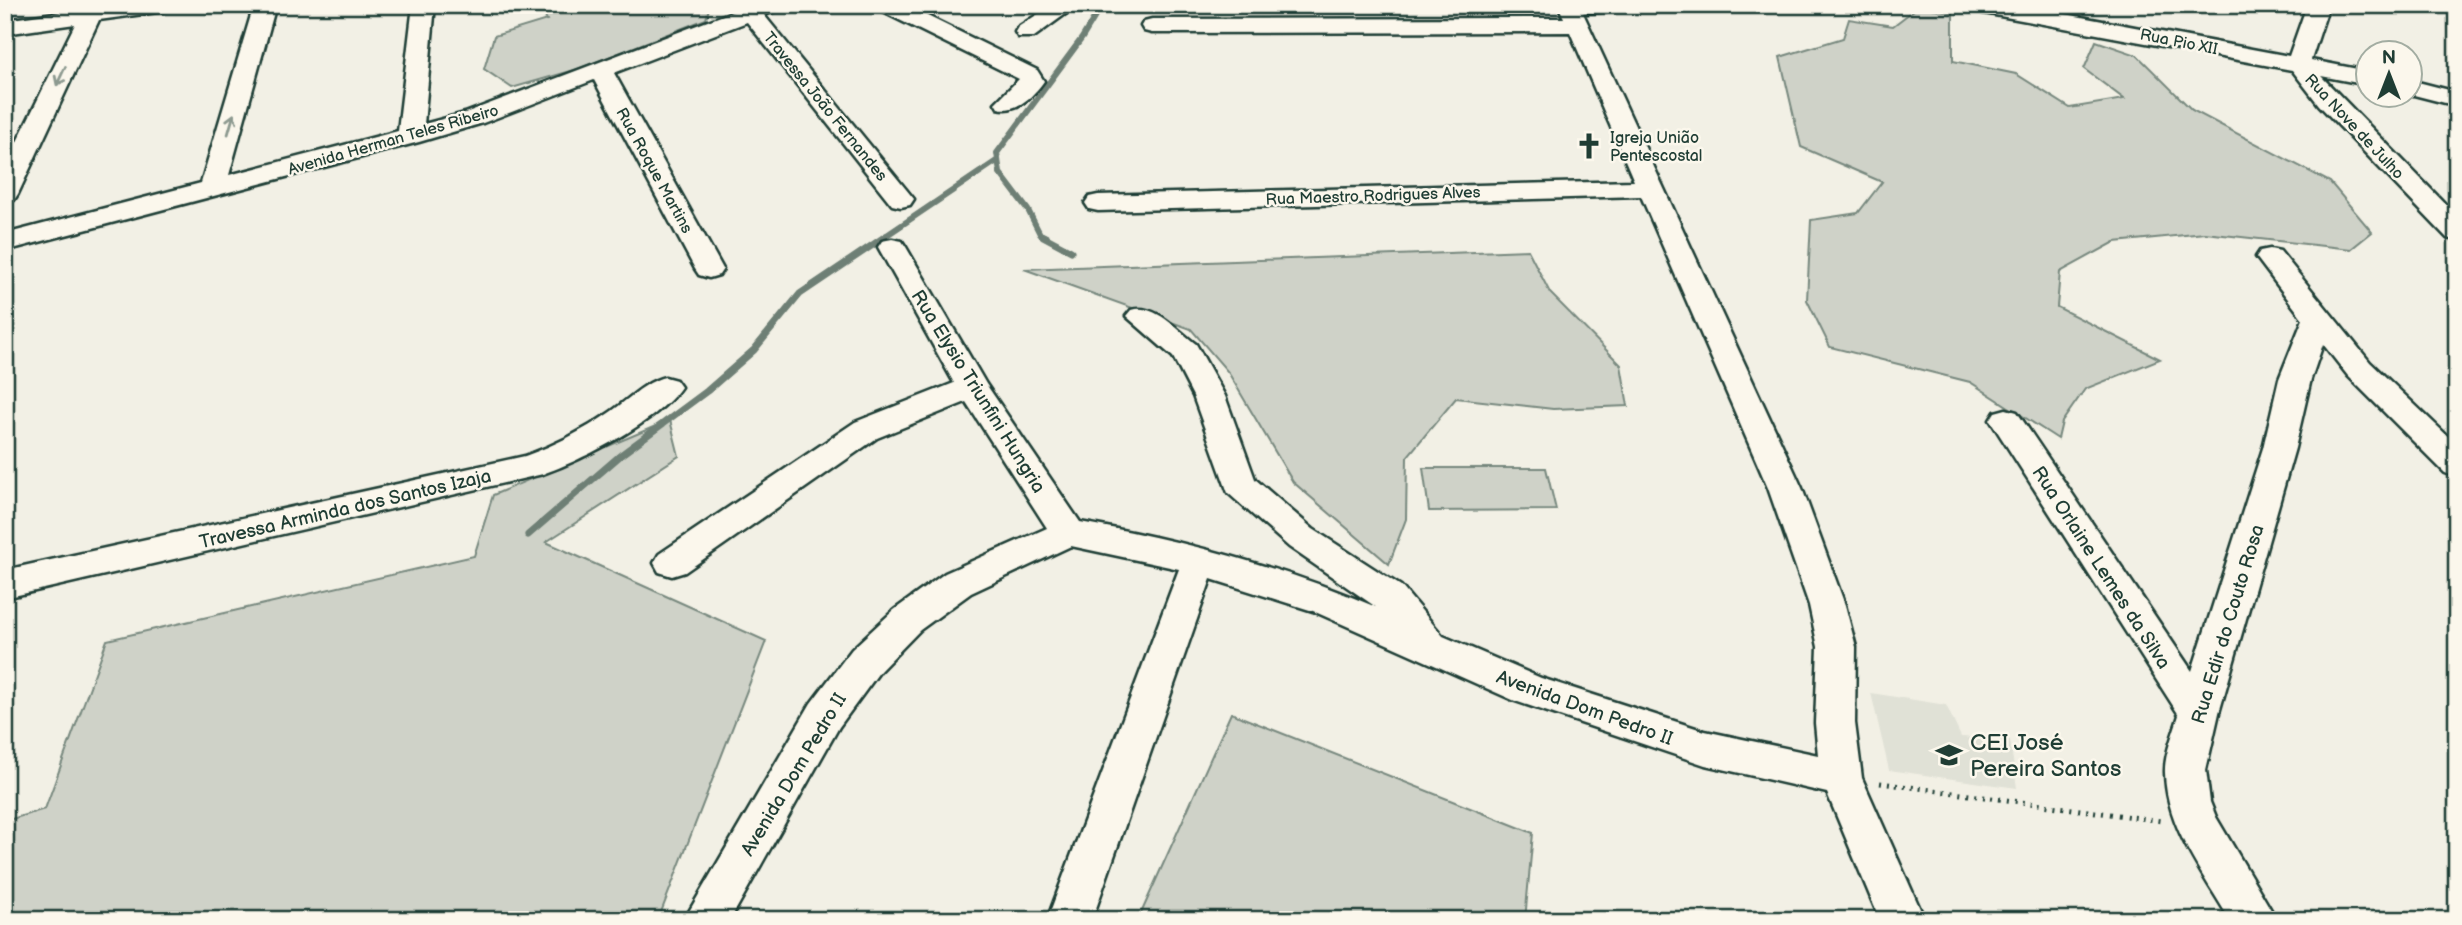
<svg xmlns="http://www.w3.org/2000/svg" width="2462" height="925" viewBox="0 0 2462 925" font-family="'Balsamiq Sans',sans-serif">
<rect width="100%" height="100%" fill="#f2f0e5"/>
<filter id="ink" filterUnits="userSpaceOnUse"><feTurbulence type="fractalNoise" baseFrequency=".0143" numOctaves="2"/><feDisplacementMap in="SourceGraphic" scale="14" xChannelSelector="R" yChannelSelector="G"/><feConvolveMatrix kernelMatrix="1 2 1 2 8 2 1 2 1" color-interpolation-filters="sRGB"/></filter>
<g filter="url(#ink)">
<!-- built -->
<polygon fill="#e0e1d6" points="1871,693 1946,705 1961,737 2010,740 2017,788 1889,770"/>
<!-- green -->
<g fill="#cfd2c8" stroke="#77887e" stroke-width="2">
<polygon points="538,5 710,5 706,19 578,69 512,88 484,69 494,36 547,20"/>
<polygon points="1919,6 1953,12 1953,61 2016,74 2070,108 2124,99 2084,69 2096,41 2137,55 2192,110 2330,182 2372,232 2351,249 2205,233 2115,242 2060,272 2057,307 2160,359 2085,389 2062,422 2058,439 1970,382 1830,347 1807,300 1811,220 1858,213 1882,182 1801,147 1780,57 1843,38 1849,19 1893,26"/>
<polygon points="1528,250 1550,293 1621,365 1628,406 1553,409 1456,398 1407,457 1406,519 1389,564 1293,482 1228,372 1191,329 1024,269"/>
<polygon points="670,420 679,456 546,542 766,641 658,920 5,920 5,821 45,809 107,640 474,556 493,495"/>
<polygon points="1423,468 1546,468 1556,510 1429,511"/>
<polygon points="1231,713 1533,833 1525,920 1138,920"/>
</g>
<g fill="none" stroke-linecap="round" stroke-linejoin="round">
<!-- stream-far1 -->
<g stroke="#6e7f75" stroke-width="6">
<polyline points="884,237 998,160"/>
<polyline points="1046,237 1040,234 1028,210 1000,173 997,153 1082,38 1102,5"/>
</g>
<!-- stream -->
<g stroke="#6e7f75" stroke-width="7">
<polyline points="1043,236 1071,251"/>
<polyline points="528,535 622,454 707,391 754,350 800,294 886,236"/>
</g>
<!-- minor casing -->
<g stroke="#1f3d34" stroke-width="5">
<g id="minor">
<polygon points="84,5 169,5 166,10 158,12 99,20 18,194 14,200 5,202 5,166 75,24 5,34 5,20 82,9"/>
<polygon points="254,5 276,5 229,175 398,131 413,5 435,5 424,124 465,113 750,5 782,5 779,10 764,15 914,199 910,205 901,207 892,205 747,22 614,73 723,269 719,275 709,278 699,275 695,269 594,80 483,123 419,142 5,251 5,234 201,183"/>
<path d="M876 5H905L1037 70 1044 81C1034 95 1017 113 998 108L995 103 1019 79 879 10Z"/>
<polygon points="1052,5 1078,5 1034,37 1018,37 1015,32 1018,27"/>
<path d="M1558 5H1627L1624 10 1583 13 1802 488 1845 605 1856 647 1855 723 1862 778 1925 920H1880L1827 793 1705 765 1515 701 1313 611 1211 579 1092 920H1047L1179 569 1071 546 971 593 920 630 880 671 839 727 730 920H684L811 703 852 649 894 610 945 573 1047 528 966 402 877 438 685 572 672 576 659 572 654 563 659 554 855 422 954 383 878 247 882 241 892 239 902 241 906 247 986 384 1080 522C1181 540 1281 566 1376 607L1289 547 1228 493 1193 396 1173 357 1126 316 1131 310C1155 303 1177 330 1196 344L1200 351 1225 396 1255 479 1313 529 1401 586 1443 636 1541 678 1705 731 1818 755 1815 723 1818 647 1809 605 1768 488 1641 196 1098 211 1089 209 1085 203 1089 197 1098 195 1634 181 1570 32 1152 33 1144 31 1141 26 1144 21 1152 19 1564 18Z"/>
<polygon points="1967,5 2018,5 2289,56 2307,5 2329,5 2311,60 2368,71 2368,85 2321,76 2457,216 2457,240 2447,238 2319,105 2292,70 1978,12 1970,10"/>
<polygon points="2410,80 2457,92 2457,106 2410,94"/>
<path d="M2270 249 2280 251 2370 362 2457 445V477L2445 473 2348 376 2323 344 2311 379 2295 448 2219 713 2206 770 2210 802 2216 817 2277 920H2230C2204 875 2166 827 2165 773 2164 755 2174 732 2179 715L1990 420 1995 412 2006 409 2017 412 2192 671 2263 448 2279 379 2303 319 2256 257 2260 251Z"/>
<path d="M665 377 676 380 681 387C658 422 582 460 543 474L5 598V570L525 456C555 445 583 431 609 413 627 401 644 382 665 377Z"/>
</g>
</g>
<!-- path -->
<polyline stroke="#1f3d34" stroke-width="5" stroke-dasharray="2 6" stroke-linecap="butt" points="1880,783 2162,821"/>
<!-- minor -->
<use href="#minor" fill="#fbf7ec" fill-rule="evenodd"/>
</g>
<!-- one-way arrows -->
<defs><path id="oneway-shaft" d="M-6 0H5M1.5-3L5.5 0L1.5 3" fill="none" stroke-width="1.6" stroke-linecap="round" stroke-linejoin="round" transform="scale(1.75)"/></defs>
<g stroke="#8d9a90">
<use href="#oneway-shaft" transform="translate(61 76) rotate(115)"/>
<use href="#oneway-shaft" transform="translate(231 124) rotate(-74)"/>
</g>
</g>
<!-- icons -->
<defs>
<g id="church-bare" transform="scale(2.1)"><path d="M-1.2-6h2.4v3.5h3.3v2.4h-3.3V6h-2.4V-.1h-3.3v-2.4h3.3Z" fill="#1f3d34" stroke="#fbf7ec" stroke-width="2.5" paint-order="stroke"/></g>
<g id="school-bare" transform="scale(2.1)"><path d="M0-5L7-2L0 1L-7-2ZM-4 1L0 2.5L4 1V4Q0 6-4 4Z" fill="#1f3d34" stroke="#fbf7ec" stroke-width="2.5" paint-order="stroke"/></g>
</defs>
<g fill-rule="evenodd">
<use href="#church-bare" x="1589" y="146"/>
<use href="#school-bare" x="1949" y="755"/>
</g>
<g text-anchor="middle" stroke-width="5" stroke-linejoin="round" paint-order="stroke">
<!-- far-street labels -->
<g font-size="16" fill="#1f3d34" stroke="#fbf7ec">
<text transform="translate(2179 41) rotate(11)" y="6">Rua Pio XII</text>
<text transform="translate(826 106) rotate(51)" y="6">Travessa João Fernandes</text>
<text transform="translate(2355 126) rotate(47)" y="6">Rua Nove de Julho</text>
<text transform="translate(393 139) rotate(-16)" y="6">Avenida Herman Teles Ribeiro</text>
<text transform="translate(655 170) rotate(61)" y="6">Rua Roque Martins</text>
<text transform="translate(1373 195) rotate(-2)" y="6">Rua Maestro Rodrigues Alves</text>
</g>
<!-- far-poi labels -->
<g font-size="16" fill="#1f3d34" stroke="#fbf7ec" text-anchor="start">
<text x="1610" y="143">Igreja União<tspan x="1610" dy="18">Pentescostal</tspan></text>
</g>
<!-- street labels -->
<g font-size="19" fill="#1f3d34" stroke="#fbf7ec">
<text transform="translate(979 391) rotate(58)" y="7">Rua Elysio Triunfini Hungria</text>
<text transform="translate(345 508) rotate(-13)" y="7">Travessa Arminda dos Santos Izaja</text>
<text transform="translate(2102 567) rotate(57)" y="7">Rua Orlaine Lemes da Silva</text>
<text transform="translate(2227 624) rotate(-73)" y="7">Rua Edir do Couto Rosa</text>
<text transform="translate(1585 707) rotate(20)" y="7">Avenida Dom Pedro II</text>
<text transform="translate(793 774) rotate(-59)" y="7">Avenida Dom Pedro II</text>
</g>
<!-- near-poi labels -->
<g font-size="23" fill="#1f3d34" stroke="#fbf7ec" text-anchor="start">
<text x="1970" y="750">CEI José<tspan x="1970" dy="26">Pereira Santos</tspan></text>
</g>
</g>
<!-- margin -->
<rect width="2462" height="925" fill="none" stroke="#fbf7ec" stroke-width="28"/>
<rect x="14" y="14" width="2434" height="897" fill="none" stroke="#1f3d34" stroke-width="2.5" filter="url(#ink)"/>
<!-- north arrow -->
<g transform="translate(2389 74)"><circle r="33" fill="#fbf7ec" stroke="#a3ada2" stroke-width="2"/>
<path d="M0-5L12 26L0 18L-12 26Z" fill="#1f3d34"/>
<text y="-10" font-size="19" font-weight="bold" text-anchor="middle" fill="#1f3d34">N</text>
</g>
</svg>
